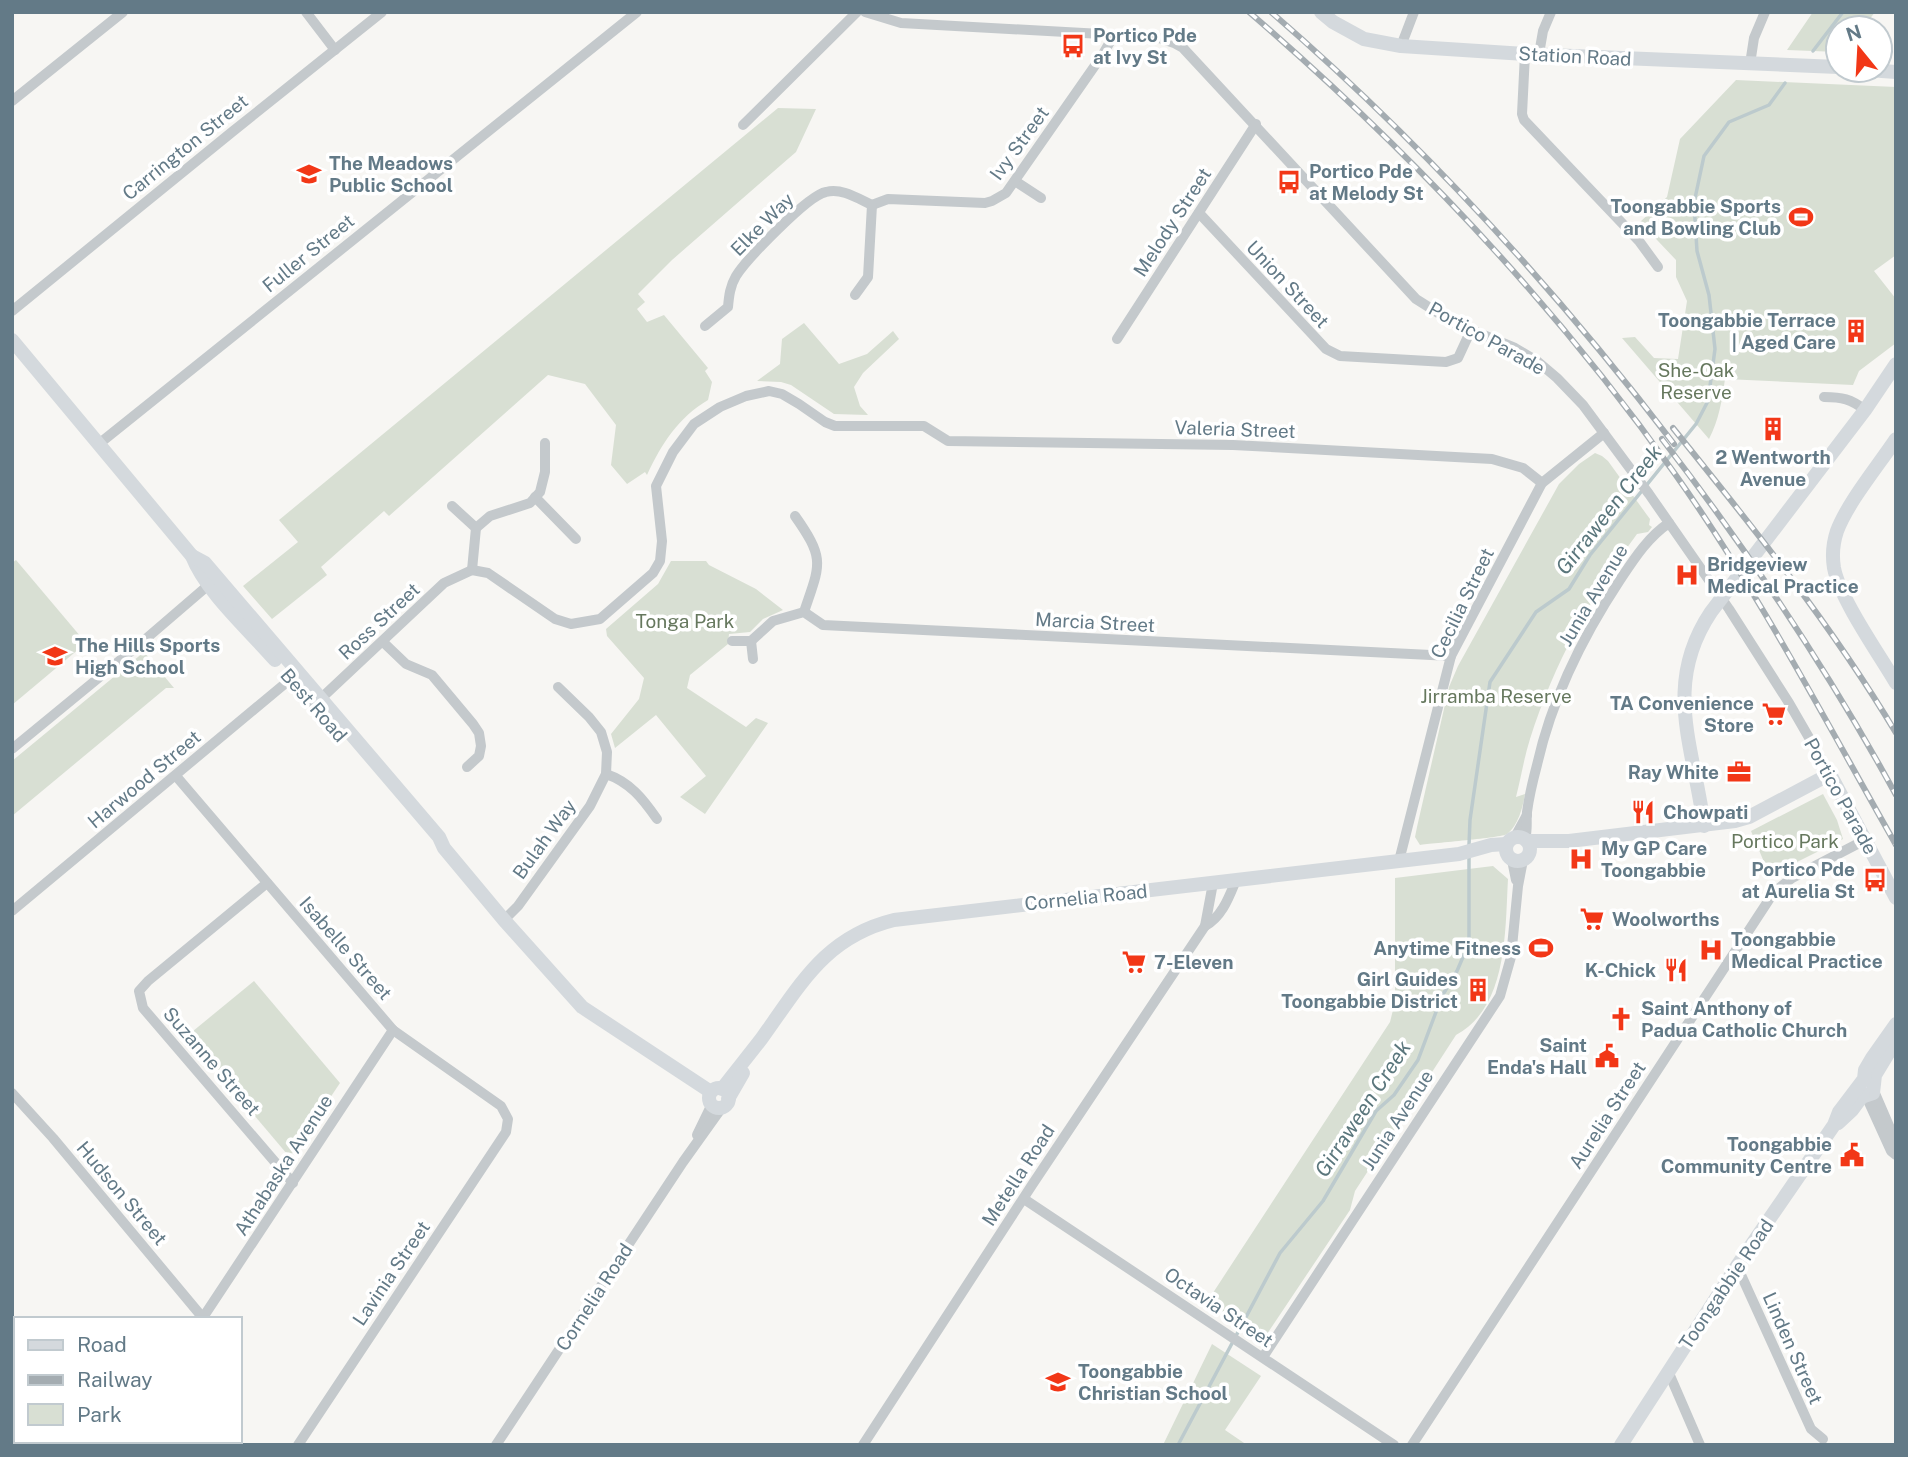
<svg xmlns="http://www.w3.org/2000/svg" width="1908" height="1457" viewBox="0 0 1908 1457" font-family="'Public Sans',sans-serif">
<rect width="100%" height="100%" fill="#f7f6f3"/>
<!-- green -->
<g fill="#d8dfd3">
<polygon points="1813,12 1875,12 1863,28 1838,28 1838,52 1787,50"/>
<path d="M1736 80 1896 87V255L1874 271 1896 299V343L1859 371 1853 385 1725 379C1722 400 1719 420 1709 439L1622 338 1635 337 1654 358 1678 359 1687 301 1676 277V260L1640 222 1667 197 1680 139Z"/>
<path d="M778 108 816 109 796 152 672 260 638 294 645 302 637 309 647 322 664 315 708 368 705 371 712 382 708 400C678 418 662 443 647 475L645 472 627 484 611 465 616 425 585 384 548 375 389 516 384 511 321 567 327 575 272 619 243 586 298 542 279 520Z"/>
<polygon points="804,323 839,364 867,354 893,331 899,339 863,373 854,387 860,406 868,415 834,414 791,385 781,382 757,381 780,364 782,339"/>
<path d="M1595 453 1602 456 1608 461 1647 515 1650 519 1649 525 1652 527 1648 532 1637 534C1590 598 1554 664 1530 739 1524 758 1521 778 1516 797L1525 794C1523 807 1518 826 1507 834 1501 838 1433 843 1420 845L1415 837 1417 827 1449 687 1458 666 1559 484 1579 464Z"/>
<polygon points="16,560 86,643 12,705 12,563"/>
<polygon points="671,561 706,561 709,565 756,589 783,610 763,619 750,632 729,634 728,644 690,675 687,688 746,727 756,718 768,723 705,814 680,797 706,776 656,715 615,748 611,734 639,699 644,678 607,636 606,629 658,584"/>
<polygon points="144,652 174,688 166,688 12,816 12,761"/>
<polygon points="1823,794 1837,820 1843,839 1771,875 1769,874 1751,831"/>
<path d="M1493 866 1508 879C1505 931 1508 1007 1456 1035L1355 1191 1350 1210 1263 1340 1207 1302 1390 1022 1395 1002V878Z"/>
<polygon points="254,981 340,1083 293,1153 287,1154 187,1036"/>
<polygon points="1212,1344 1261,1376 1225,1430 1247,1445 1163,1445"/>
</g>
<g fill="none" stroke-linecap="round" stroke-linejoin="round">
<!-- stream -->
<g stroke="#bccacd" stroke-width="3.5">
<polyline points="1813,51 1843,12"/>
<polyline points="1469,845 1470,820 1490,682 1536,612 1569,589 1590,555 1696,424 1708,401 1715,349 1709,295 1697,251 1694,203 1704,156 1729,122 1769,105 1785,83"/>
<polyline points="1178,1445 1280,1253 1323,1201 1376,1111 1394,1095 1418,1060 1442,996 1457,971 1469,943 1469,857"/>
</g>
<!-- minor -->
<g stroke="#c4c9cc" stroke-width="10">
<polyline points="306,12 335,50"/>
<polyline points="865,12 901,23 1156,37 1174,43 1183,48 1416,299 1454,323 1515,348 1537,361 1557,378 1583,405 1649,494 1729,609 1789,703 1830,774"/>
<polyline points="1401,46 1414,12"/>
<polyline points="1525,54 1522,114 1524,120 1639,241 1658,267"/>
<polyline points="1539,54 1543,31 1551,12"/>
<polyline points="1750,64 1754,38 1765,12"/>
<polyline points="12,101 123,12"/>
<polyline points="743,125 857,12"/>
<polyline points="1015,181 1041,198"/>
<polyline points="872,205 888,199 985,203 992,201 1006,193 1103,54 1114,35"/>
<polyline points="1199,213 1326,349 1340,356 1446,362 1458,358 1471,330"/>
<polyline points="855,295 868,277 872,205"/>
<polyline points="12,311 232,132 382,12"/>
<path d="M705 326 728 307C729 296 730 286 736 276 746 260 808 195 826 192 842 188 857 198 872 205"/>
<polyline points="1117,339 1256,124"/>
<path d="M1824 397C1842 397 1851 399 1865 410"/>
<polyline points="100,443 637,12"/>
<polyline points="535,497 576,539"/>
<polyline points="452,506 476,528"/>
<path d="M795 516C826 560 820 564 804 612"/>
<polyline points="472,570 488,573 555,619 571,624 600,619 653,573 660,561 662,541 656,486 673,452 694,424 720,407 746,396 769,391 782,394 799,404 825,422 835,426 924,426 948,441 1233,445 1492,459 1523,468 1542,483"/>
<polyline points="472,570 476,528 490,516 530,503 540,492 545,472 545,443"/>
<polyline points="732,641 751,641 773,621 804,612 823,625 1451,656"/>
<polyline points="751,641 753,659"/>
<polyline points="383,642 406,664 432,675 473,724 479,733 481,746 479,756 467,767"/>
<polyline points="314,705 444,583 472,570"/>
<polyline points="12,749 141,643 212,582"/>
<path d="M606 774C630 782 643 799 657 819"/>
<polyline points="176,776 393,1030 501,1106 508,1119 506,1132 298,1445"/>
<polyline points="1515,837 1527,815"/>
<path d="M1525 839C1528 829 1526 821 1527 812 1529 797 1533 780 1537 765 1552 698 1583 636 1620 580 1634 559 1648 537 1669 523"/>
<polyline points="1512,860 1516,880"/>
<polyline points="1399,861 1451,656 1542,483 1604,433"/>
<polyline points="267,883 148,981 139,991 143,1008 293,1183"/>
<polyline points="12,911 299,672"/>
<polyline points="504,920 518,906 590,806 606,774 607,752 601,732 589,717 558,687"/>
<path d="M1205 926C1222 917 1229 897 1236 880"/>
<polyline points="1874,1091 1896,1142"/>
<polyline points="12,1093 53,1138 203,1318"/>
<polyline points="1866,1096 1891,1151 1896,1155"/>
<polyline points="697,1135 712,1104"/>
<polyline points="1024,1199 1394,1445"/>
<polyline points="1737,1266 1811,1429 1823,1439"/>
<polyline points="202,1319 393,1030"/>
<polyline points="12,1322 16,1327"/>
<polyline points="12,1346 16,1341"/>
<polyline points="1263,1357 1500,996 1511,957 1518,886 1523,860"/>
<polyline points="1668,1371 1700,1445"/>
<polyline points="123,1445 125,1441"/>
<polyline points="496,1445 683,1162 723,1106"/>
<polyline points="863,1445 1032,1185 1205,926 1213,883"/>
<polyline points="1412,1445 1774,892 1792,878 1865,840"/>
</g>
<!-- major -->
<g stroke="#d4d9dd" stroke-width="14">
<polyline points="1321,12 1333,22 1364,39 1401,46 1525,54 1838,67"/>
<polyline points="1868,70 1896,72"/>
<path d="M12 340 192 556C206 592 249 630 275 660"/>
<path d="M1896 439C1878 466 1848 502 1837 531 1833 543 1832 556 1834 568 1840 599 1879 654 1896 683"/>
<polyline points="192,556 205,563 439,837 444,848 504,920 582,1007 711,1092"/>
<path d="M1704 826C1694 747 1662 685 1711 612L1865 410 1896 364"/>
<circle cx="1518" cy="849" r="12"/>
<polyline points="1527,841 1569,841 1735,821 1749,817 1830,774 1896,898"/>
<polyline points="1858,1088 1864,1096 1873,1093 1875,1075 1895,1042"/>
<circle cx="719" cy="1098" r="10"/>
<path d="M722 1089C735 1072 749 1055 762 1038 801 984 825 937 894 920L1399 861 1459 854 1491 845 1506 844"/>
<polyline points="728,1099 743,1073"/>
<polyline points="1838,1123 1852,1110 1863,1095"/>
<polyline points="1621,1445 1737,1266 1834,1125 1839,1112 1864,1079 1865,1070 1872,1058 1896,1024"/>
</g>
<!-- rail casing -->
<g stroke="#a4acb1" stroke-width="6">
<g id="rail">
<path d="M1249 12C1408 149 1554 303 1675 474 1758 591 1825 720 1896 845"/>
<path d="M1271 12C1420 141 1554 287 1674 444"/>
<path d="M1673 428C1752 526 1831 624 1896 733"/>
<path d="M1662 439C1749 552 1828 670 1896 795"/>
</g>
</g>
<!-- rail -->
<use href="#rail" stroke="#fff" stroke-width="3.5" stroke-dasharray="10" stroke-linecap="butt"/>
</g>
<!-- icons -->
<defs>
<g id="bus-bare" transform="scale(1.89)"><path d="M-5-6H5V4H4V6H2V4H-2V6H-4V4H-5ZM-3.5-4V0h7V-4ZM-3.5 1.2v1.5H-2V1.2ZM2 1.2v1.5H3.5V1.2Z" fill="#f23717" stroke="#fff" stroke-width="2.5" paint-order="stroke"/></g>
<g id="school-bare" transform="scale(1.89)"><path d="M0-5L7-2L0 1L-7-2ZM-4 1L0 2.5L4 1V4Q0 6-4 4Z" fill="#f23717" stroke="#fff" stroke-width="2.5" paint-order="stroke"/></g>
<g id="stadium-bare" transform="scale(1.89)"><path d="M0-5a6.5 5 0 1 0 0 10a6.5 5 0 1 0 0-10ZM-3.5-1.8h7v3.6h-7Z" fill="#f23717" stroke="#fff" stroke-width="2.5" paint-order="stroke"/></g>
<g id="building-bare" transform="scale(1.89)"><path d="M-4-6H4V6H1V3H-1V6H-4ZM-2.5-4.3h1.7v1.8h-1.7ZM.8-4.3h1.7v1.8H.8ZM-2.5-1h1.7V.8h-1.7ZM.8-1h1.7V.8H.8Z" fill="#f23717" stroke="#fff" stroke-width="2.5" paint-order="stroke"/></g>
<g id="hospital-bare" transform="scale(1.89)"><path d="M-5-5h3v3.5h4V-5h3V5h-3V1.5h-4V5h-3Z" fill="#f23717" stroke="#fff" stroke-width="2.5" paint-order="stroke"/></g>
<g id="supermarket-bare" transform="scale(1.89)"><path d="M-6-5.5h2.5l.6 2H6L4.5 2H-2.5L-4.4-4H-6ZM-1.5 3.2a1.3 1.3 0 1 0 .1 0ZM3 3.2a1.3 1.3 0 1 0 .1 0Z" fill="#f23717" stroke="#fff" stroke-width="2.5" paint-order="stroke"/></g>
<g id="office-bare" transform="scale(1.89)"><path d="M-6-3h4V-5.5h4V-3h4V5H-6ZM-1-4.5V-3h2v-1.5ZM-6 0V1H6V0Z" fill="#f23717" stroke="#fff" stroke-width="2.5" paint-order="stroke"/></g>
<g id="restaurant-bare" transform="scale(1.89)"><path d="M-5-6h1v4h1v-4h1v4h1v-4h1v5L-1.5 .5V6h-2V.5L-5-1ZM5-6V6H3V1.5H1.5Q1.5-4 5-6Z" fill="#f23717" stroke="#fff" stroke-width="2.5" paint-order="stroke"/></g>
<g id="church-bare" transform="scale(1.89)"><path d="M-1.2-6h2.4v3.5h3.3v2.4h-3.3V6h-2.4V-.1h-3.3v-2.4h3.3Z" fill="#f23717" stroke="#fff" stroke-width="2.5" paint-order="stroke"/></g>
<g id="civic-bare" transform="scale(1.89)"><path d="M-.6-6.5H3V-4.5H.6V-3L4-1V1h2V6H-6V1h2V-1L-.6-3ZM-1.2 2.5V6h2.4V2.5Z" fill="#f23717" stroke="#fff" stroke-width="2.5" paint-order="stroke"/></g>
</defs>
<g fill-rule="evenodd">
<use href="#bus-bare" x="1073" y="46"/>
<use href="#school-bare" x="309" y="174"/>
<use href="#bus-bare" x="1289" y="182"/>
<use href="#stadium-bare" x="1801" y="217"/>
<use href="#building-bare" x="1856" y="331"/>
<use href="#building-bare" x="1773" y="429"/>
<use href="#hospital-bare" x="1687" y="575"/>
<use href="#school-bare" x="55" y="656"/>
<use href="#supermarket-bare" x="1774" y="714"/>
<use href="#office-bare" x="1739" y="772"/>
<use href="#restaurant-bare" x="1643" y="812"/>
<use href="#hospital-bare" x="1581" y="859"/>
<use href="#bus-bare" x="1875" y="880"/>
<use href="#supermarket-bare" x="1592" y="919"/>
<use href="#stadium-bare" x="1541" y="948"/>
<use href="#hospital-bare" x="1711" y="950"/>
<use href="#supermarket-bare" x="1134" y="962"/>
<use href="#restaurant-bare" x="1676" y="970"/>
<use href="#building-bare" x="1478" y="990"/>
<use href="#church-bare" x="1621" y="1019"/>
<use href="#civic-bare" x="1607" y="1056"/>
<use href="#civic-bare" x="1852" y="1155"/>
<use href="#school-bare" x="1058" y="1382"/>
</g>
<g text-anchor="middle" stroke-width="7" stroke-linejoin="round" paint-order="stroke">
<!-- poi labels -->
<g font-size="19" font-weight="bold" fill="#637a87" stroke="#fff" text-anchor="start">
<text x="1093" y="42">Portico Pde<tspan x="1093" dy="22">at Ivy St</tspan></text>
<text x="329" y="170">The Meadows<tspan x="329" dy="22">Public School</tspan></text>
<text x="1309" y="178">Portico Pde<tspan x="1309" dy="22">at Melody St</tspan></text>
<text x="1781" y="213" text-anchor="end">Toongabbie Sports<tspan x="1781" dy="22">and Bowling Club</tspan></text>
<text x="1836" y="327" text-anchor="end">Toongabbie Terrace<tspan x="1836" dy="22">| Aged Care</tspan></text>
<text x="1773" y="464" text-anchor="middle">2 Wentworth<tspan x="1773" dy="22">Avenue</tspan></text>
<text x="1707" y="571">Bridgeview<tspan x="1707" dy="22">Medical Practice</tspan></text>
<text x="75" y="652">The Hills Sports<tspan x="75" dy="22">High School</tspan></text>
<text x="1754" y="710" text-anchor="end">TA Convenience<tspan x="1754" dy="22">Store</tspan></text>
<text x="1719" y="779" text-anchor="end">Ray White</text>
<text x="1663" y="819">Chowpati</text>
<text x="1601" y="855">My GP Care<tspan x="1601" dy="22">Toongabbie</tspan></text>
<text x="1855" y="876" text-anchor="end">Portico Pde<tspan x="1855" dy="22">at Aurelia St</tspan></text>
<text x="1612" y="926">Woolworths</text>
<text x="1731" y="946">Toongabbie<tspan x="1731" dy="22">Medical Practice</tspan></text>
<text x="1521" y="955" text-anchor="end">Anytime Fitness</text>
<text x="1154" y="969">7-Eleven</text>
<text x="1656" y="977" text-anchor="end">K-Chick</text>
<text x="1458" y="986" text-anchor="end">Girl Guides<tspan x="1458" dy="22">Toongabbie District</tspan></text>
<text x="1641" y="1015">Saint Anthony of<tspan x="1641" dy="22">Padua Catholic Church</tspan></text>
<text x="1587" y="1052" text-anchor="end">Saint<tspan x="1587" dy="22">Enda's Hall</tspan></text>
<text x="1832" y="1151" text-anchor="end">Toongabbie<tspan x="1832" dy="22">Community Centre</tspan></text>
<text x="1078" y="1378">Toongabbie<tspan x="1078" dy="22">Christian School</tspan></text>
</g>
<!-- street labels -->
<g font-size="19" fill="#637a87" stroke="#fff">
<text transform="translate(1575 56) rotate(3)" y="7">Station Road</text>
<text transform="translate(1019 143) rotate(-54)" y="7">Ivy Street</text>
<text transform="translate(185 147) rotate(-39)" y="7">Carrington Street</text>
<text transform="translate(1172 222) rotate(-57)" y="7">Melody Street</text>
<text transform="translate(762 224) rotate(-45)" y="7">Elke Way</text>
<text transform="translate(308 253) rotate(-39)" y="7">Fuller Street</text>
<text transform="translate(1288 284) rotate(47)" y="7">Union Street</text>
<text transform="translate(1487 338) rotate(29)" y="7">Portico Parade</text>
<text transform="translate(1235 429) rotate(2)" y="7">Valeria Street</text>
<text transform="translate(1593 595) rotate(-59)" y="7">Junia Avenue</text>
<text transform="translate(1462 603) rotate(-64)" y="7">Cecilia Street</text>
<text transform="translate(379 621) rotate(-43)" y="7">Ross Street</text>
<text transform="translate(1095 622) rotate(3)" y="7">Marcia Street</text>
<text transform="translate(314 705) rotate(49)" y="7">Best Road</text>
<text transform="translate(144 779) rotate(-40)" y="7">Harwood Street</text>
<text transform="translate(1841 796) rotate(61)" y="7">Portico Parade</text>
<text transform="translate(544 839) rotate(-54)" y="7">Bulah Way</text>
<text transform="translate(1086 897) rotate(-6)" y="7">Cornelia Road</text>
<text transform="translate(346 948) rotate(49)" y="7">Isabelle Street</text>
<text transform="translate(212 1061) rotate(49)" y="7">Suzanne Street</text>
<text transform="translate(1607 1115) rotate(-57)" y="7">Aurelia Street</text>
<text transform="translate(1397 1120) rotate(-57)" y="7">Junia Avenue</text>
<text transform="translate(283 1165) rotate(-57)" y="7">Athabaska Avenue</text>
<text transform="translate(1018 1175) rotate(-57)" y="7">Metella Road</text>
<text transform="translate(122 1193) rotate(50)" y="7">Hudson Street</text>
<text transform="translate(391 1273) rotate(-56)" y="7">Lavinia Street</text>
<text transform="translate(1726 1284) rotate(-56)" y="7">Toongabbie Road</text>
<text transform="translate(594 1297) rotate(-57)" y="7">Cornelia Road</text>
<text transform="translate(1219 1307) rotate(34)" y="7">Octavia Street</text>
<text transform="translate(1793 1348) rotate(66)" y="7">Linden Street</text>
</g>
<!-- park labels -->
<g font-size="19" fill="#66785e" stroke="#fff">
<text x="1696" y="377">She-Oak<tspan x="1696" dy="22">Reserve</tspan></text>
<text x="685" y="628">Tonga Park</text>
<text x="1496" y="703">Jirramba Reserve</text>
<text x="1785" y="848">Portico Park</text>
</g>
<!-- water labels -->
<g font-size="21" font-style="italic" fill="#5a767c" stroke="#fff">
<text transform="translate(1609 510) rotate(-52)" y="7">Girraween Creek</text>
<text transform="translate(1363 1109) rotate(-57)" y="7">Girraween Creek</text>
</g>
</g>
<!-- border -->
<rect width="1908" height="1457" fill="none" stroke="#637a87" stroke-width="28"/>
<!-- legend -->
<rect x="14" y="1317" width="228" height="126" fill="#ffffff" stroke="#c1cacf" stroke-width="2"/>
<rect x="28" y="1340" width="35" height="10" fill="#d4d9dd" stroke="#c1cacf" stroke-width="2"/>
<text x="77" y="1352" font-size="21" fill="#637a87">Road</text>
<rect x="28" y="1375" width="35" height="10" fill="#a4acb1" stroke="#c1cacf" stroke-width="2"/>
<text x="77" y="1387" font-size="21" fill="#637a87">Railway</text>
<rect x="28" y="1404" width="35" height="21" fill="#d8dfd3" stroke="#c1cacf" stroke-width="2"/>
<text x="77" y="1422" font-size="21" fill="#637a87">Park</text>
<!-- north arrow -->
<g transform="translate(1859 49) rotate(342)"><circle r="33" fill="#ffffff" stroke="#c1cacf" stroke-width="2"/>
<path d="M0-5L12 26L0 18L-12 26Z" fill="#f23717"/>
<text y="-10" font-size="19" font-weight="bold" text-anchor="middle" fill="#637a87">N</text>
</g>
</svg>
